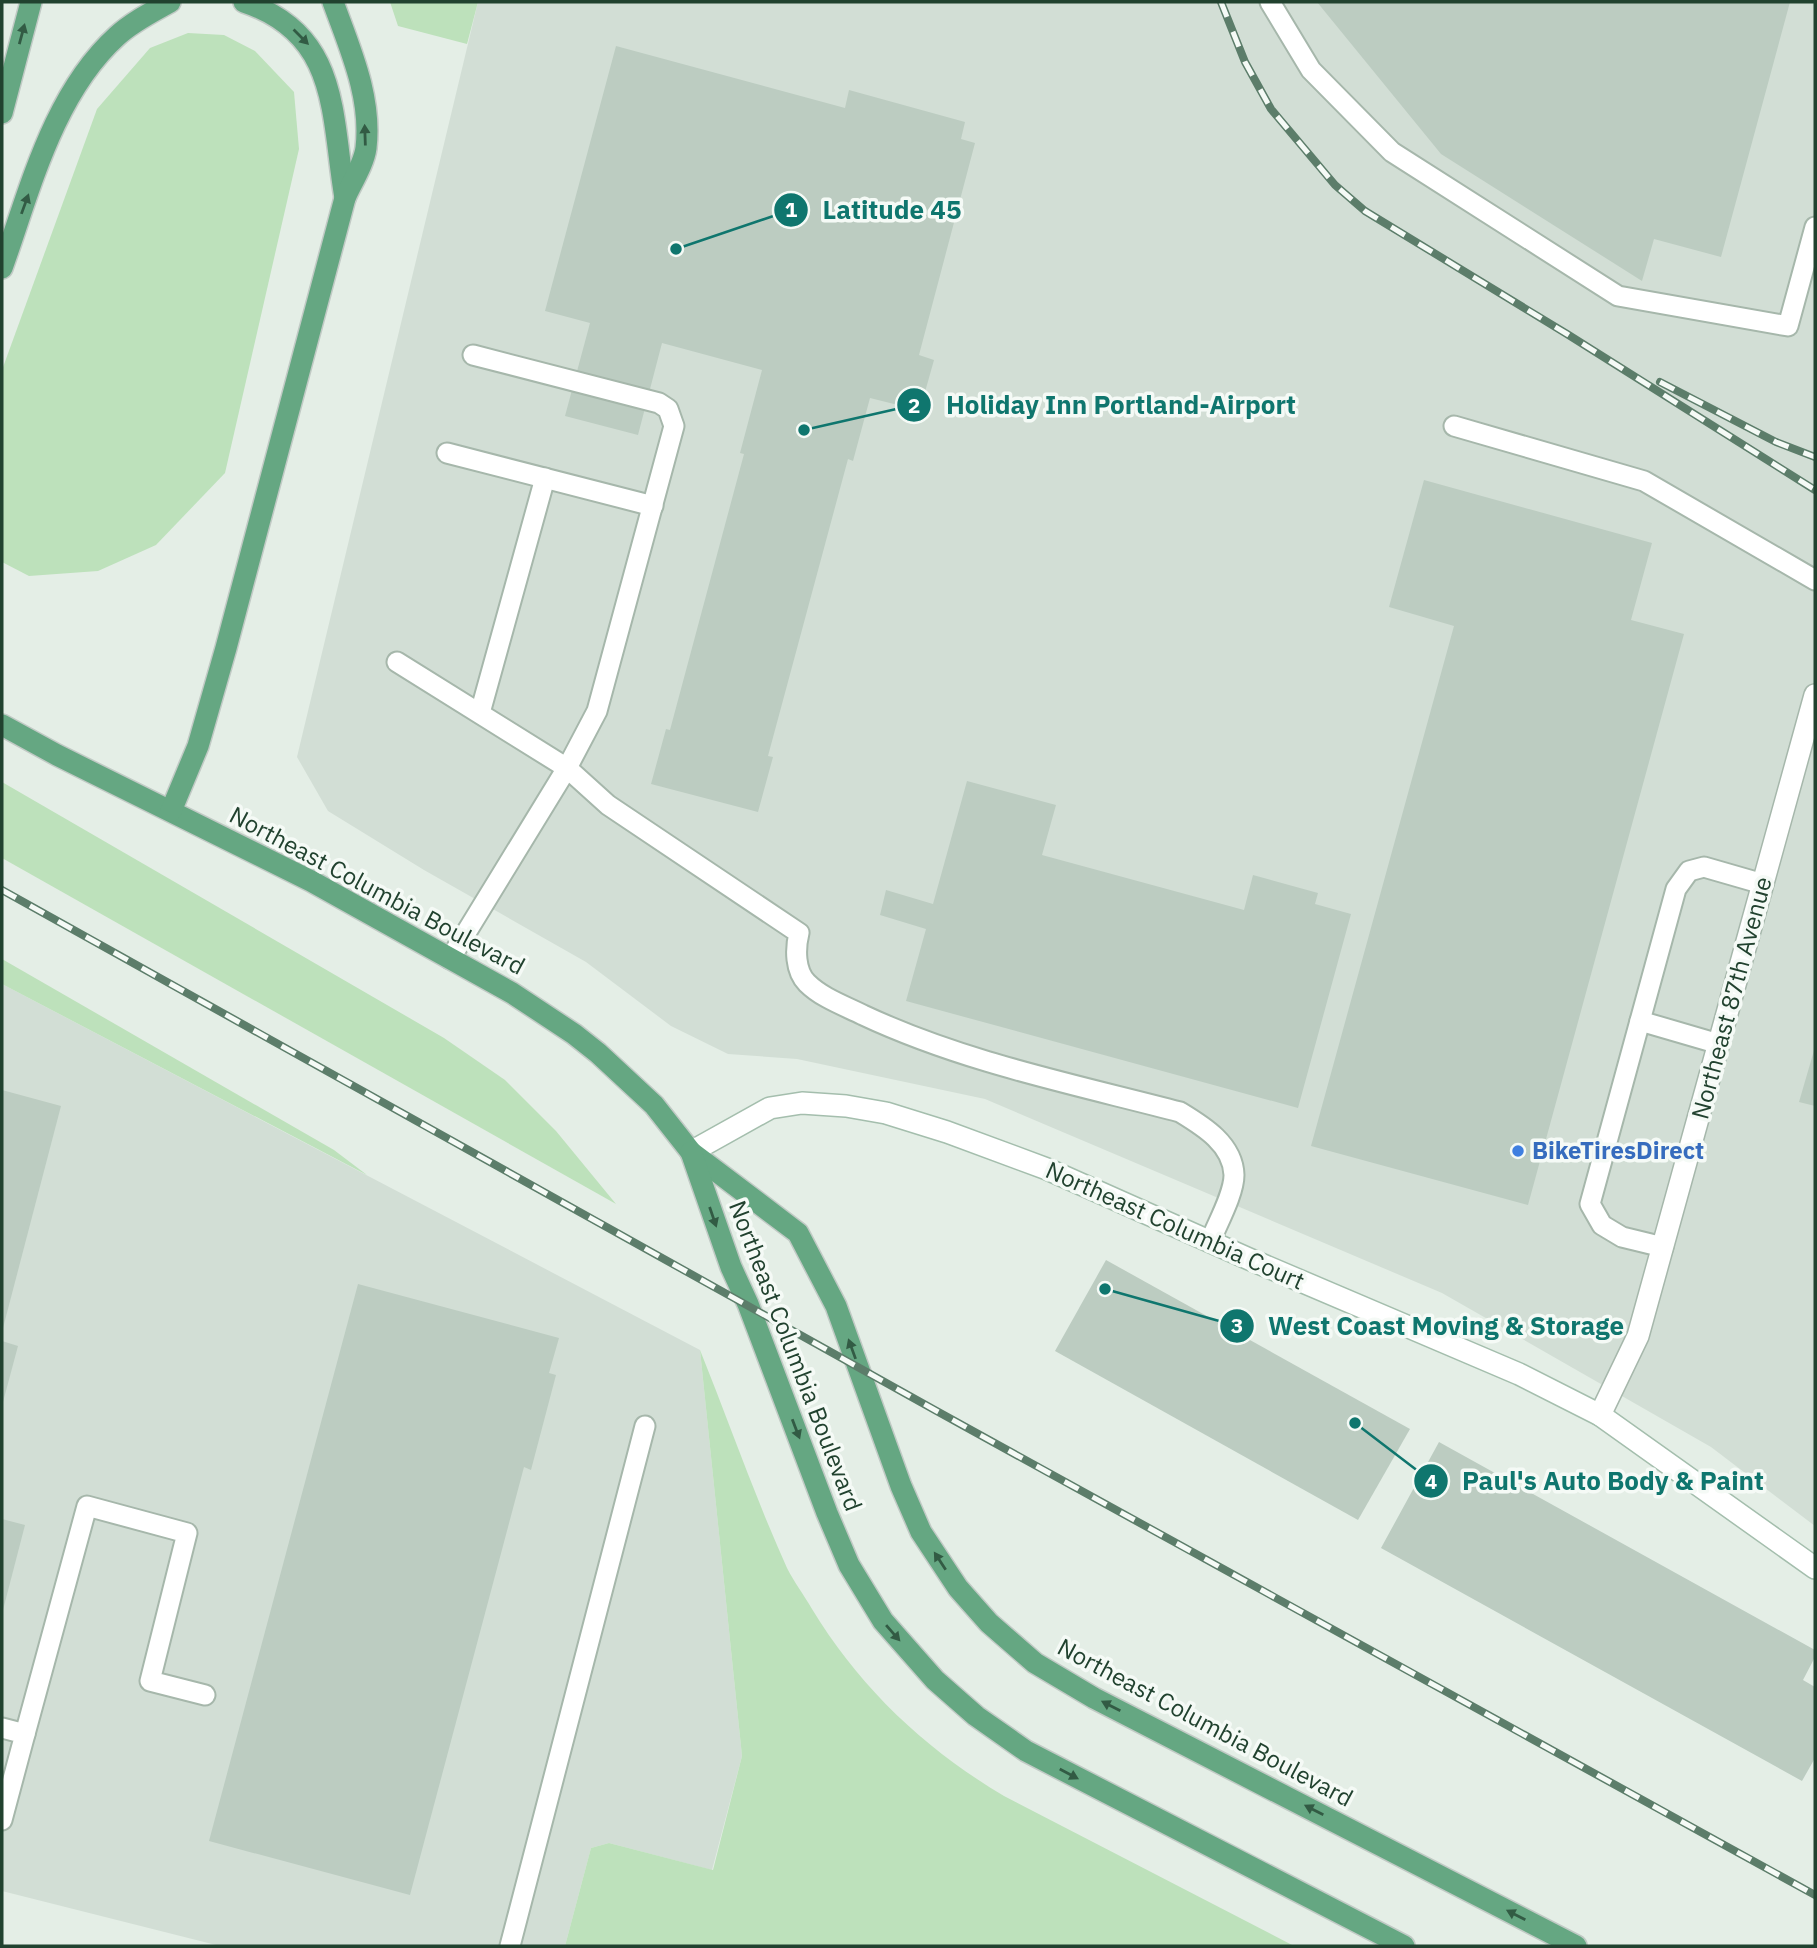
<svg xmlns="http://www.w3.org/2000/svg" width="1817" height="1948" viewBox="0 0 1817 1948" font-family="'IBM Plex Sans',sans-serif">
<rect width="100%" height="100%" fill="#e4eee6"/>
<!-- built -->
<g fill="#d2ded5">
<polygon points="478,2 1815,2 1815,1526 1711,1447 1442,1293 985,1099 797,1059 728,1054 671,1026 586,962 424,870 328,811 297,757"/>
<polygon points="2,984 700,1350 742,1756 712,1870 609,1843 591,1848 565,1946 220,1946 2,1891"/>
</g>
<!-- green -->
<g fill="#bde1bb">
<polygon points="390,2 478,2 467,44 398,26"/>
<polygon points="188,33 224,35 255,51 294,92 299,149 225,473 156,545 98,571 29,576 2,562 2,370 97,109 150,48"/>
<polygon points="2,782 444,1038 505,1080 556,1131 616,1204 2,858"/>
<polygon points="2,959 334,1150 367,1175 2,984"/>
<path d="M700 1350C729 1422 755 1497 787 1568 794 1582 804 1595 812 1609 860 1688 925 1749 1004 1796L1294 1946H565L591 1848 609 1843 713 1870 742 1756Z"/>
</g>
<!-- building -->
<g fill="#bcccc1">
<polygon points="1317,2 1790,2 1721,257 1654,239 1642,281 1441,154"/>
<polygon points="616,46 845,108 849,90 965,122 961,139 975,143 919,355 934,360 925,392 911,389 906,407 870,398 853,461 848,459 768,756 773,757 758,812 651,784 666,729 670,730 744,454 740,453 762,370 662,343 638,435 565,416 590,323 545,311"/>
<polygon points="1424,480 1652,543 1631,620 1684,634 1528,1205 1311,1146 1454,626 1389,607"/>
<polygon points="967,781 1056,805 1042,855 1244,910 1253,875 1318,893 1315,904 1351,914 1298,1108 906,1001 926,929 880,915 886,890 933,904"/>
<polygon points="1815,1047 1815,1106 1799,1102"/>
<polygon points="2,1090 61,1106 3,1328 2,1328"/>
<polygon points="1106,1260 1410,1429 1358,1520 1055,1351"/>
<polygon points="358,1284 559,1338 549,1373 556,1375 531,1470 524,1467 410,1895 209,1841"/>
<polygon points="2,1341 18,1346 3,1402 2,1402"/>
<polygon points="1439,1442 1815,1650 1815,1657 1803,1680 1815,1687 1815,1758 1802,1781 1381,1548"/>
<polygon points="2,1519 25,1525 3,1610 2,1610"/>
</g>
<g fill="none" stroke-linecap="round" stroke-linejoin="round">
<!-- lane casing -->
<g stroke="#a6b7ab" stroke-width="23">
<g id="lane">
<polyline points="1270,2 1311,70 1392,152 1618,296 1788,326 1815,227"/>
<polyline points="1454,426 1644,481 1815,580"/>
<polyline points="447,453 653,506"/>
<path d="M397 662 567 768 608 805 799 933C795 949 795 971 807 983 822 998 845 1006 863 1015 963 1062 1073 1084 1180 1112 1203 1126 1233 1144 1234 1175 1234 1194 1217 1224 1210 1242"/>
<polyline points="480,713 545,478"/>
<polyline points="450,959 567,768 597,711 674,426 668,409 659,403 473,355"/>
<polyline points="1640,1021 1719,1044"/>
<polyline points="1663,1247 1622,1237 1602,1225 1590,1204 1676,889 1689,871 1704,867 1763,884"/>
<polyline points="2,1728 25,1734 2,1820"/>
<polyline points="25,1734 87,1506 187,1533 150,1681 205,1695"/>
<polyline points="510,1946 645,1426"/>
</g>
</g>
<!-- street casing -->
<g stroke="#a6b7ab" stroke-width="24">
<polyline id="street" points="1600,1415 1638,1336 1815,695"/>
</g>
<!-- secondary casing -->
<g stroke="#a4bead" stroke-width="24">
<polyline id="secondary" points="691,1152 770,1108 802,1103 846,1106 886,1113 947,1132 1047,1169 1249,1259 1519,1374 1600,1415 1815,1568"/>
</g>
<!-- primary casing -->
<g stroke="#c1cac5" stroke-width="24">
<g id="primary">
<path d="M244 2C340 34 331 115 345 198"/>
<polyline points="2,113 31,2"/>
<path d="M2 268C30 190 53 94 117 36 132 22 152 12 170 2"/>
<polyline points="2,725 57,755 311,881 512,993 574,1034 598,1053 654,1105 691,1152 798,1233 836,1306 901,1486 921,1532 958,1588 989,1623 1035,1663 1094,1698 1576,1946"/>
<path d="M171 811 198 746 226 648 345 198C351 184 364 164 366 148 372 97 350 49 333 2"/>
<polyline points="691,1152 731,1267 748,1304 827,1513 849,1565 883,1621 935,1680 976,1716 1026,1751 1404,1946"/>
</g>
</g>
<!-- lane -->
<use href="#lane" stroke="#fff" stroke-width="19"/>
<!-- street -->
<use href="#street" stroke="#fff" stroke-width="21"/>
<!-- secondary -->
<use href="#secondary" stroke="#fff" stroke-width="21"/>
<!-- primary -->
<use href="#primary" stroke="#65a782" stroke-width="21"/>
<!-- rail casing -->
<g stroke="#5c7d6a" stroke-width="8">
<g id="rail">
<polyline points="1221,2 1245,62 1271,109 1335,185 1365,211 1567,334 1815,490"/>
<polyline points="1660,382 1776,442 1815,457"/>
<polyline points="2,890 933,1409 1815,1895"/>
</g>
</g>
<!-- rail -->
<use href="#rail" stroke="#f5faf6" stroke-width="5" stroke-dasharray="16" stroke-linecap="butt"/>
</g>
<!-- one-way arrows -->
<defs><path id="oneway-solid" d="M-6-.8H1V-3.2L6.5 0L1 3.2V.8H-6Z" transform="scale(1.75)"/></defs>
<g fill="#325b44">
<use href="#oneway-solid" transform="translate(22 34) rotate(-75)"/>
<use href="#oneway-solid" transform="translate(301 37) rotate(45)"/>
<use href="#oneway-solid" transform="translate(365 135) rotate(-92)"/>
<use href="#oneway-solid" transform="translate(25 204) rotate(-70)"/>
<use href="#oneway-solid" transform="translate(713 1217) rotate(71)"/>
<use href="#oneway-solid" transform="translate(852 1349) rotate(-110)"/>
<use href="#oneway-solid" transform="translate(796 1429) rotate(69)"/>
<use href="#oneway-solid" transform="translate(940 1561) rotate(-123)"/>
<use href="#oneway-solid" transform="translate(893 1633) rotate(49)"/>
<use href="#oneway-solid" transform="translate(1111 1706) rotate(-153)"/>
<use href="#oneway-solid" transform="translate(1069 1774) rotate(28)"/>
<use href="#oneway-solid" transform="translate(1314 1810) rotate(-153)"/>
<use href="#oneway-solid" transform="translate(1516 1915) rotate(-153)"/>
</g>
<!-- markers -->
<circle fill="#3f7fe0" stroke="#f5faf6" stroke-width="2.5" cx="1518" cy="1151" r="7"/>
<g text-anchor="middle" stroke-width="7" stroke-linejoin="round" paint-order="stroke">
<!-- street labels -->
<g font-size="24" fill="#21422f" stroke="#f5faf6">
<text transform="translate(377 891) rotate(28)" y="8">Northeast Columbia Boulevard</text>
<text transform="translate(1732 998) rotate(-75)" y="8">Northeast 87th Avenue</text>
<text transform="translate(1175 1226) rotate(24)" y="8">Northeast Columbia Court</text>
<text transform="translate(795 1356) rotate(69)" y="8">Northeast Columbia Boulevard</text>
<text transform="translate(1205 1723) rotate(28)" y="8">Northeast Columbia Boulevard</text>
</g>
<!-- shop labels -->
<g font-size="24" font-weight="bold" fill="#366cbe" stroke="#f5faf6" text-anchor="start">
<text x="1532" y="1159">BikeTiresDirect</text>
</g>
</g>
<!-- callouts -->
<path fill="none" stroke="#0f766e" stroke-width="2.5" d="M676 249L791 210M804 430L914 405M1105 1289L1237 1326M1355 1423L1431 1481"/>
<g fill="#0f766e" stroke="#f5faf6" stroke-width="2.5">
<circle cx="676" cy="249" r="7"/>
<circle cx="804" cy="430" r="7"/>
<circle cx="1105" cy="1289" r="7"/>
<circle cx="1355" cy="1423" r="7"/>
<circle cx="791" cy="210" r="18"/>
<circle cx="914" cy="405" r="18"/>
<circle cx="1237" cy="1326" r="18"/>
<circle cx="1431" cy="1481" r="18"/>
</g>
<g font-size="21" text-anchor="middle" font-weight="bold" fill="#fff">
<text x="791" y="217">1</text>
<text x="914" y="413">2</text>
<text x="1237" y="1333">3</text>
<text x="1431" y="1489">4</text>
</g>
<g font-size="26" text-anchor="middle" font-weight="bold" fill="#0f766e" stroke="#f5faf6" stroke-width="7" stroke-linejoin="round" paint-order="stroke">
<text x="892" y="219">Latitude 45</text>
<text x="1121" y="414">Holiday Inn Portland-Airport</text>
<text x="1446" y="1335">West Coast Moving &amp; Storage</text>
<text x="1613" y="1490">Paul's Auto Body &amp; Paint</text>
</g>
<!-- border -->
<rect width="1817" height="1948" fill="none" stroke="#21422f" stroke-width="7"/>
</svg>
